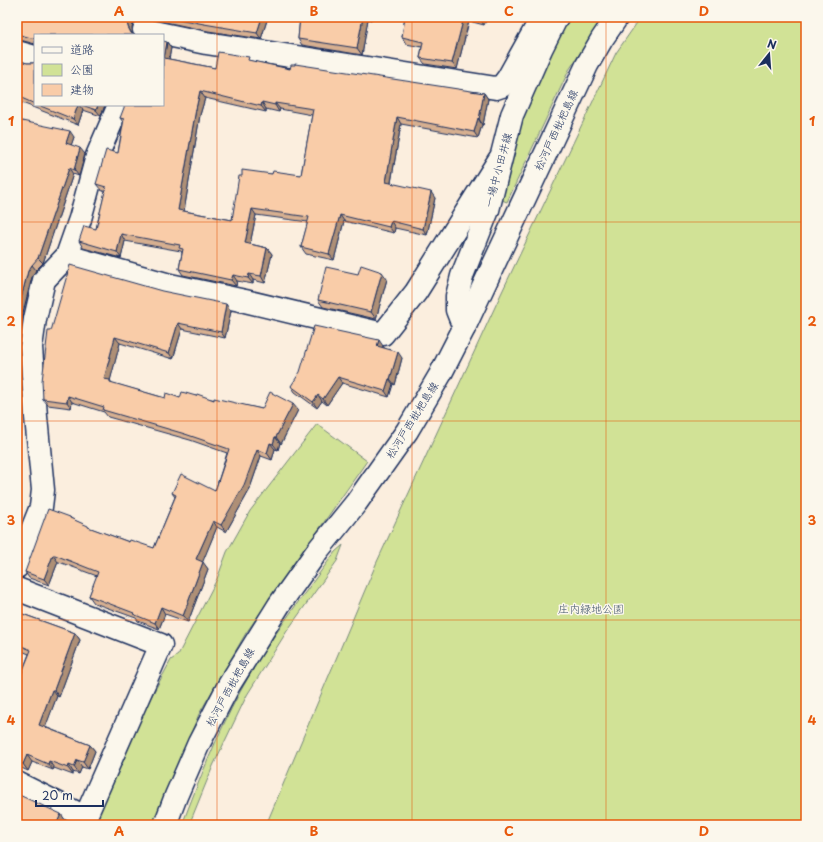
<svg xmlns="http://www.w3.org/2000/svg" width="823" height="842" viewBox="0 0 823 842" font-family="'Playpen Sans','Klee One',sans-serif">
<rect width="100%" height="100%" fill="#fbeede"/>
<filter id="ink" filterUnits="userSpaceOnUse"><feTurbulence type="fractalNoise" baseFrequency=".025" numOctaves="2"/><feDisplacementMap in="SourceGraphic" scale="8" xChannelSelector="R" yChannelSelector="G"/><feConvolveMatrix kernelMatrix="1 2 1 2 8 2 1 2 1" color-interpolation-filters="sRGB"/></filter>
<g filter="url(#ink)">
<!-- green -->
<g fill="#d1e296" stroke="#76887a">
<polygon points="571,17 604,17 569,70 507,202 499,199 522,117 561,33"/>
<polygon points="641,17 806,17 806,825 266,825 376,564 501,294 616,53"/>
<polygon points="317,424 367,461 246,633 199,714 153,825 93,825 142,714 171,660 178,655 217,579 227,552 250,511"/>
<path d="M343 545 337 561 287 631 247 695 213 766 189 825H182C199 780 217 735 240 692 267 642 302 597 335 552Z"/>
</g>
<g fill="none" stroke-linecap="round" stroke-linejoin="round">
<!-- street casing -->
<g stroke="#1b2f5e" stroke-width="25">
<g id="street">
<polyline points="144,30 206,43 496,88 502,86 508,78 542,17"/>
<polyline points="17,52 35,57"/>
<polyline points="67,256 170,285 245,301 383,334 416,292 499,160"/>
<polyline points="17,567 41,507 43,490 36,417 31,347 35,319 44,280 67,256 80,219 97,156 119,105"/>
<polyline points="17,589 161,645 82,825"/>
<polyline points="17,783 85,817"/>
</g>
</g>
<!-- secondary casing -->
<g stroke="#1b2f5e" stroke-width="25">
<g id="secondary">
<polyline points="464,328 457,310 457,296 462,276 488,210 512,115 541,49 557,17"/>
<polyline points="165,825 176,796 199,743 229,685 279,605 318,550 356,503 407,431 440,375 464,328 587,65 602,39 617,17"/>
</g>
</g>
<!-- street -->
<use href="#street" stroke="#fbf7ec" stroke-width="22"/>
<!-- secondary -->
<use href="#secondary" stroke="#fbf7ec" stroke-width="22"/>
</g>
<!-- wall -->
<g fill="#d6af90" stroke="#1b2f5e" fill-rule="evenodd">
<polygon points="17,17 268,17 261,39 208,31 146,18 140,18 134,22 132,28 132,33 35,35 35,44 20,40 17,40"/>
<polygon points="300,17 372,17 371,20 368,19 362,55 302,45 298,39"/>
<polygon points="405,17 487,17 484,25 469,21 457,69 425,64 420,58 422,47 406,44 402,37"/>
<path d="M167 42 171 48 169 59 215 68 251 61 290 69 484 93 488 99 483 125H482L478 138 401 124 391 183 435 198 427 235 395 228 394 233 344 221 334 260 306 254 301 247 308 222 256 215 250 244 267 248 272 254 265 283 253 280V284L237 281 236 286 183 275 179 269 182 253 181 251 125 241 121 258 83 248 79 241 96 229 105 192 101 190 96 184 118 153 123 122 120 118ZM205 98 266 112V109L279 112 280 109 312 115 301 175 272 174 242 176 232 220 184 211 200 115Z"/>
<polygon points="17,60 27,63 33,63 35,62 35,105 105,105 101,116 83,110 78,125 17,101"/>
<polygon points="17,120 74,137 71,145 85,154 79,176 73,174 43,263 36,270 32,277 23,312 19,345 20,367 17,377"/>
<polygon points="358,274 387,279 376,319 323,307 318,300"/>
<polygon points="231,311 225,338 182,329 173,359 120,343 110,380 112,383 165,398 196,396 262,409 298,410 281,444 280,443 278,450 275,449 272,460 261,456 249,491 226,532 217,527 202,562 208,569 188,622 165,614 159,629 138,621 136,618 94,603 89,596 97,576 59,562 58,562 49,585 29,578 25,572 70,517 72,519 90,528 129,542 154,548 175,497 172,493 215,491 227,453 190,440 108,417 104,412 72,402 71,408 48,405 43,399 51,331"/>
<polygon points="383,346 383,347 402,358 395,385 393,384 389,397 342,383 327,405 322,401 317,408 295,392 291,386"/>
<polygon points="17,612 75,633 80,640 59,697 57,696 45,727 90,745 95,751 88,769 82,767 79,774 73,772 73,775 54,768 53,770 32,762 28,771 17,766 17,685 29,654 17,649"/>
</g>
<!-- shaded-wall -->
<g fill="#ae8f76" stroke="#1b2f5e">
<polygon points="129,17 131,17 134,22 132,28 133,35 128,27 127,22"/>
<polygon points="262,17 268,17 261,39 257,33"/>
<polygon points="363,17 366,17 368,19 362,55 357,48"/>
<polygon points="464,17 466,17 469,21 457,69 452,63"/>
<polygon points="480,17 487,17 484,25 480,19"/>
<polygon points="167,42 171,48 168,64 164,58"/>
<polygon points="200,91 205,98 200,115 183,217 178,210 196,109"/>
<polygon points="484,93 488,99 483,125 479,119"/>
<polygon points="262,102 266,109 266,112 261,106"/>
<polygon points="275,103 280,109 279,112 275,105"/>
<polygon points="78,105 79,105 83,110 78,125 73,119"/>
<polygon points="98,105 105,105 101,116 96,110"/>
<polygon points="397,117 401,124 390,188 386,182"/>
<polygon points="478,118 482,125 478,138 474,132"/>
<polygon points="70,131 74,137 70,149 66,143"/>
<polygon points="80,148 85,154 79,176 74,170"/>
<polygon points="69,168 73,174 43,263 38,258"/>
<polygon points="431,192 435,198 427,235 423,229"/>
<polygon points="252,209 256,215 249,249 245,243"/>
<polygon points="340,215 344,221 334,260 329,254"/>
<polygon points="391,221 395,228 394,233 389,227"/>
<polygon points="121,234 125,241 121,258 117,252"/>
<polygon points="267,248 272,254 265,283 261,276"/>
<polygon points="32,265 36,270 32,277 23,312 19,345 20,367 17,377 17,320 19,306 28,271"/>
<polygon points="382,272 387,279 376,319 371,312"/>
<polygon points="249,274 253,280 253,284 248,278"/>
<polygon points="233,275 237,281 236,286 231,280"/>
<polygon points="226,304 231,311 225,338 221,332"/>
<polygon points="178,323 182,329 173,359 169,353"/>
<polygon points="115,337 120,343 109,385 104,379"/>
<polygon points="379,340 383,346 381,352 377,346"/>
<polygon points="398,352 402,358 395,385 390,379"/>
<polygon points="338,377 342,383 327,405 323,399"/>
<polygon points="389,379 393,384 389,397 385,391"/>
<polygon points="318,395 322,401 317,408 313,402"/>
<polygon points="68,396 72,402 71,408 67,402"/>
<polygon points="293,404 298,410 281,444 276,437"/>
<polygon points="275,437 280,443 278,450 273,444"/>
<polygon points="270,443 275,449 272,460 267,453"/>
<polygon points="257,450 261,456 249,491 226,532 221,525"/>
<polygon points="17,506 19,509 17,513"/>
<polygon points="213,521 217,527 201,566 196,559"/>
<polygon points="53,555 58,562 49,585 44,579"/>
<polygon points="203,562 208,569 188,622 183,616"/>
<polygon points="161,607 165,614 159,629 155,623"/>
<polygon points="75,633 80,640 59,697 54,690"/>
<polygon points="52,690 57,696 44,731 39,725"/>
<polygon points="90,745 95,751 88,769 83,762"/>
<polygon points="27,755 32,762 28,771 23,764"/>
<polygon points="77,760 82,767 79,774 74,767"/>
<polygon points="49,761 54,768 53,770 48,764"/>
<polygon points="69,765 73,772 73,775 68,768"/>
<polygon points="61,814 66,821 64,825 56,825"/>
</g>
<!-- building -->
<g fill="#f9cca8" stroke="#1b2f5e" fill-rule="evenodd">
<polygon points="17,17 129,17 127,22 128,27 131,33 135,35 35,35 35,39 17,34"/>
<polygon points="168,17 262,17 257,33 204,24"/>
<polygon points="300,17 363,17 357,48 298,39"/>
<polygon points="405,17 464,17 452,63 420,58 423,42 402,37"/>
<polygon points="473,17 480,17 480,19"/>
<path d="M163 41 167 42 164 58 215 68 218 52 249 57 248 60 290 69 291 65H295V64L484 93 479 119 478 118 474 132 397 117 386 182 431 192 423 229 391 221 389 227 340 215 329 254 301 247 309 217 252 209 245 243 267 248 261 276 249 274 248 278 233 275 231 280 179 269 183 249 179 248 180 245 121 234 117 252 79 241 84 226 96 229 106 187 96 184 106 150 118 153 124 119 120 118 125 105H163ZM200 91 261 106 262 102 275 105V103L313 109 301 175 273 171 272 174 242 170V176H239L232 220 178 210 196 109Z"/>
<polygon points="17,60 27,63 33,63 35,62 35,104 17,96"/>
<polygon points="38,105 78,105 73,119"/>
<polygon points="82,105 98,105 96,110"/>
<polygon points="17,120 70,131 66,143 80,148 74,170 69,168 38,258 32,265 28,271 19,306 17,320"/>
<polygon points="70,265 162,291 226,304 221,332 178,323 169,353 115,337 104,379 110,380 110,382 165,398 166,393 180,398 182,392 196,396 197,394 214,400 214,398 262,409 270,392 293,404 276,437 275,437 273,444 270,443 267,453 257,450 244,485 221,525 213,521 196,559 203,562 183,616 161,607 155,623 133,614 134,613 89,596 98,572 55,555 53,555 44,579 25,572 48,509 70,517 70,518 88,526 88,527 129,542 130,540 154,548 176,495 172,493 181,474 215,491 229,449 185,434 103,410 104,407 68,396 67,402 43,399 42,381 48,331 51,331"/>
<polygon points="361,265 382,272 371,312 318,300 326,267 358,274"/>
<polygon points="314,326 379,340 377,346 398,352 390,379 389,379 385,391 338,377 323,399 318,395 313,402 291,386 300,372"/>
<polygon points="17,612 75,633 54,690 52,690 39,725 90,745 83,762 77,760 74,767 69,765 68,768 49,761 48,764 27,755 23,764 17,762 17,685 31,650 17,644"/>
<polygon points="17,794 61,814 56,825 17,825"/>
</g>
</g>
<!-- grid -->
<path fill="none" stroke="#e8590c" stroke-width="1" stroke-opacity="0.55" d="M217 17V825M412 17V825M606 17V825M17 222H806M17 421H806M17 620H806"/>
<g text-anchor="middle" stroke-width="3" stroke-linejoin="round" paint-order="stroke">
<!-- street labels -->
<g font-size="11" fill="#1b2f5e" stroke="#fbf7ec">
<text transform="translate(556 130) rotate(-65)" y="4">松河戸西枇杷島線</text>
<text transform="translate(498 170) rotate(-75)" y="4">一場中小田井線</text>
<text transform="translate(412 420) rotate(-58)" y="4">松河戸西枇杷島線</text>
<text transform="translate(230 687) rotate(-61)" y="4">松河戸西枇杷島線</text>
</g>
<!-- park labels -->
<g font-size="11" fill="#3f5369" stroke="#fbf7ec">
<text x="591" y="613">庄内緑地公園</text>
</g>
</g>
<!-- margin -->
<rect width="823" height="842" fill="none" stroke="#fbf7ec" stroke-width="44"/>
<!-- legend -->
<rect x="34" y="34" width="130" height="72" fill="#fbf7ec" stroke="#a1a7b3"/>
<rect x="42" y="47" width="20" height="6" fill="#fbf7ec" stroke="#a1a7b3"/>
<text x="70" y="54" font-size="12" fill="#1b2f5e">道路</text>
<rect x="42" y="64" width="20" height="12" fill="#d1e296" stroke="#a1a7b3"/>
<text x="70" y="74" font-size="12" fill="#1b2f5e">公園</text>
<rect x="42" y="84" width="20" height="12" fill="#f9cca8" stroke="#a1a7b3"/>
<text x="70" y="94" font-size="12" fill="#1b2f5e">建物</text>
<!-- north arrow -->
<g transform="translate(769 54) rotate(17)" stroke="#fbf7ec" stroke-width="3" paint-order="stroke">
<path d="M0-3L7 15L0 10L-7 15Z" fill="#1b2f5e"/>
<text y="-6" font-size="11" font-weight="bold" text-anchor="middle" fill="#1b2f5e">N</text>
</g>
<!-- scale -->
<path d="M36 800v6h67v-6" fill="none" stroke="#1b2f5e" stroke-width="2"/>
<text x="42" y="800" font-size="12" fill="#1b2f5e" stroke="#fbf7ec" stroke-width="3" paint-order="stroke">20 m</text>
<rect x="22" y="22" width="779" height="798" fill="none" stroke="#e8590c" stroke-width="1.5"/>
<g font-size="13" text-anchor="middle" font-weight="bold" fill="#e8590c">
<text x="119" y="16">A</text>
<text x="314" y="16">B</text>
<text x="509" y="16">C</text>
<text x="704" y="16">D</text>
<text x="11" y="126">1</text>
<text x="812" y="126">1</text>
<text x="11" y="326">2</text>
<text x="812" y="326">2</text>
<text x="11" y="525">3</text>
<text x="812" y="525">3</text>
<text x="11" y="725">4</text>
<text x="812" y="725">4</text>
<text x="119" y="836">A</text>
<text x="314" y="836">B</text>
<text x="509" y="836">C</text>
<text x="704" y="836">D</text>
</g>
</svg>
